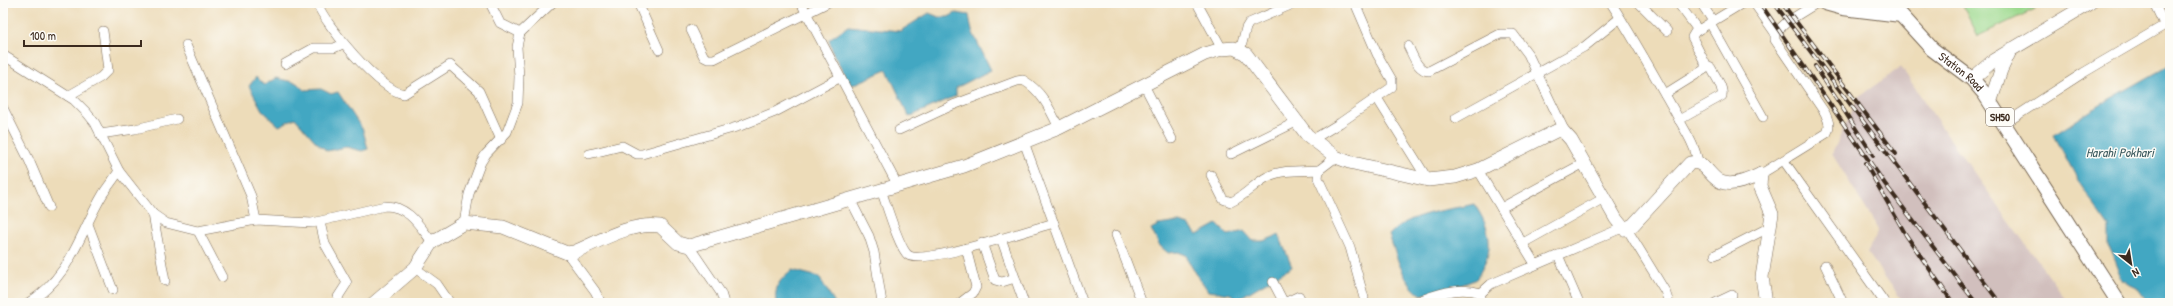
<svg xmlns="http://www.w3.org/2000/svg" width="2173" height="306" viewBox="0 0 2173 306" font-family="'Patrick Hand',sans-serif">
<rect width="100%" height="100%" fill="#fdfcf7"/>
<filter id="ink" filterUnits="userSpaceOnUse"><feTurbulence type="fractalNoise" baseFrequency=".025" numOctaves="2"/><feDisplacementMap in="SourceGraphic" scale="8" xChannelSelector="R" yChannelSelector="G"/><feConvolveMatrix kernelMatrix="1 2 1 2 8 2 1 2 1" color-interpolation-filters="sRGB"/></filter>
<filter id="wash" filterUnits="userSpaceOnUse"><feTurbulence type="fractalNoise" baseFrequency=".012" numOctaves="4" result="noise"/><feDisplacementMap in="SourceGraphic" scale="16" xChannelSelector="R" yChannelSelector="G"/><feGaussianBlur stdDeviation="0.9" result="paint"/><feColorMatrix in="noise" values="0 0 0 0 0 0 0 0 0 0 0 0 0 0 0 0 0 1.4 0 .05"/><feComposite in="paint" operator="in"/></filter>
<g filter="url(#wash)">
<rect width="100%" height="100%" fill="#eddcb9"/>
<!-- industrial -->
<polygon fill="#d1bfbd" points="1901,67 1947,135 2068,303 1904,303 1867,252 1879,230 1832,154 1858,97"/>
<!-- green -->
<polygon fill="#9cd98d" stroke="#6c8256" points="1962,3 2032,3 2035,9 1978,36"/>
<!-- water -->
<g fill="#42a7c2" stroke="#3e6870">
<polygon points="929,13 939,17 948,17 956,13 969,15 972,31 991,70 956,88 956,96 909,117 887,70 850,86 833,53 829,39 848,26 900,31"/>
<polygon points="2170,65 2170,303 2148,303 2137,287 2122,280 2109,246 2109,227 2080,184 2054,135 2101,104"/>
<polygon points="256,77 264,85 276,78 297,83 304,90 321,89 331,94 338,92 363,130 368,149 362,151 346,147 327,151 316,142 295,118 279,126 262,110 249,86"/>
<path d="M1474 204C1488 224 1495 244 1483 267 1481 270 1479 275 1477 278 1471 284 1432 292 1421 295 1403 284 1396 254 1389 235 1410 212 1445 211 1474 204Z"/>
<path d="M1179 222 1189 225 1197 235 1217 224 1228 235 1244 231 1253 241H1263L1279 235 1292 267 1236 300 1231 294 1208 291C1200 278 1191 269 1186 255L1178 252 1168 253 1159 245 1151 229 1158 225Z"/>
<path d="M792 270 819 277 835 303H776C774 288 779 279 792 270Z"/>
</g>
</g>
<g filter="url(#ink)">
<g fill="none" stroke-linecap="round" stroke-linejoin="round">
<!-- street casing -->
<g stroke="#796854" stroke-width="10">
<g id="street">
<path d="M317 3C326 26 379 90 404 94L450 65 479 91 501 140"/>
<polyline points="490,3 500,23 520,33"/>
<polyline points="638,3 659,50"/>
<polyline points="801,3 898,186"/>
<polyline points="1197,3 1222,49"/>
<path d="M1611 3C1634 39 1654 75 1675 112 1683 128 1695 144 1698 162"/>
<polyline points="1639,3 1667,31"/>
<polyline points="1678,3 1698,30"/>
<polyline points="1701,3 1713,21"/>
<path d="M1754 3 1775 33V40L1825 113C1828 120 1831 126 1827 133L1761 174"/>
<polyline points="2154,3 2164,24"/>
<polyline points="1710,23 1763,117"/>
<polyline points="691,30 704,57 708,59 714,59 827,3"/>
<polyline points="1775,33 1788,21 1817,3"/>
<polyline points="186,45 251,196 256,220"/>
<path d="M1408 46C1413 55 1417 71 1429 71L1500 34H1513L1528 54 1565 132"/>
<polyline points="1240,51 1246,28 1249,23 1295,3"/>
<path d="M3 55 74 100 87 113 95 123 119 171 153 214 166 223 198 231 256 220 312 223 385 206C408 206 419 225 432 242"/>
<polyline points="285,64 314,48 334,48 343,44"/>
<polyline points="1144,85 1172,139"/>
<polyline points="1665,94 1705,69 1705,63 1692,37 1695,32 1743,3"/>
<polyline points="68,96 101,77 108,70 103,31"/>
<polyline points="1377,98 1428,180"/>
<polyline points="3,108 29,160 49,207"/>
<polyline points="1456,118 1584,47 1620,18"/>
<path d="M1679 120 1722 96C1724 87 1715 76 1711 68L1706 66"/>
<polyline points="2004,124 2083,73 2170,22"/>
<path d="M899 130 953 105 1017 81 1023 80C1042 91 1050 109 1059 128"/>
<polyline points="100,134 135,129 177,119"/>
<polyline points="1312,140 1340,123 1392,87 1392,80 1377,54 1355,3"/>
<polyline points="1024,142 1083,303"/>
<polyline points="589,154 622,146 637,154 642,154 740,126 775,112 839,78"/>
<polyline points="1231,154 1296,122"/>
<polyline points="1336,157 1319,170 1318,178 1350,247 1364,298"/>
<polyline points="1784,161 1885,303"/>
<polyline points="1478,170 1535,264"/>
<path d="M1211 175 1223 199 1231 202C1245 196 1254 184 1267 177 1281 169 1303 171 1319 170"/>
<path d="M881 190C886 203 899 248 908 255 922 266 1032 229 1054 223"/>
<polyline points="850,199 869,236 874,252 882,303"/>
<polyline points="1501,208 1584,163"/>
<polyline points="153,214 165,281"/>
<polyline points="320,222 325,244 347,283 338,297 339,303"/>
<polyline points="464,223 469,194 481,162 486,154 507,132 518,103 519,77 517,47 520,33 552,3"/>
<polyline points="88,224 113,290"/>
<polyline points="1627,229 1665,291 1669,303"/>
<polyline points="198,231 222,277"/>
<polyline points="1116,235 1142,303"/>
<polyline points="1001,238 1024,303"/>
<polyline points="982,243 995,280 1002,282 1015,278"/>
<polyline points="1523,243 1604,198"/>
<polyline points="689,246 721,293 724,303"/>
<polyline points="567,253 595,291 601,303"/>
<polyline points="1558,255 1578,301"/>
<polyline points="1715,255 1770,227"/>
<polyline points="1825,265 1843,303"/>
<polyline points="415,268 437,284 450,303"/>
<polyline points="1273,282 1284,303"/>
<path d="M28 303C71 277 79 234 103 194 108 186 114 179 119 171"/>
<polyline points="960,303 973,293 976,287 966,248"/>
<polyline points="1284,303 1299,296 1302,303"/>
<path d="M1414 303C1436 294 1458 286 1481 293"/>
<polyline points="1480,303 1481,293 1491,284 1622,228"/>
<polyline points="1715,303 1732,295"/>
</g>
</g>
<!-- secondary casing -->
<g stroke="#796854" stroke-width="14">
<g id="secondary">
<polyline points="1972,79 1994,60 2090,3"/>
<polyline points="1990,103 2001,70 2011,49"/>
<polyline points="1761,174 1760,186 1772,214 1762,277 1766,303"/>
<path d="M374 303 415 268 432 242 464 223 503 227 567 253 574 252C600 241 631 222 660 226L678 243 689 246 964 166 1059 128 1205 54 1222 49 1234 48 1246 54 1307 135 1336 157 1349 162 1428 180 1455 177 1478 170 1556 131 1562 130 1571 140 1616 219 1624 229 1633 225 1690 163C1705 159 1709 177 1721 182 1733 187 1751 179 1761 174"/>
</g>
</g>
<!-- primary casing -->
<g stroke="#796854" stroke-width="16">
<g id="primary">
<path id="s1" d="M1825 3 1843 8 1901 15 1932 49 1972 79 1984 93 2119 303"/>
</g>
</g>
<!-- street -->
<use href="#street" stroke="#fff" stroke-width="9"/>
<!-- secondary -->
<use href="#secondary" stroke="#fff" stroke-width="13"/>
<!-- primary -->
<use href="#primary" stroke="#fff" stroke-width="14"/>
<!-- rail casing -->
<g stroke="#3b2a1e" stroke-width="4">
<g id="rail">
<polyline points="1760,3 1885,184 1976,303"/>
<polyline points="1774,3 2000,303"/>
<polyline points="1782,3 1896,154"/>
<polyline points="1815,66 1873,155"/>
<polyline points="1865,163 1906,235 1953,303"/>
</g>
</g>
<!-- rail -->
<use href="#rail" stroke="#fdfcf7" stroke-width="2.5" stroke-dasharray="8" stroke-linecap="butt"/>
</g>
</g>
<g text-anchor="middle" stroke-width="3" stroke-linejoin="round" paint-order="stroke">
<!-- shield labels -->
<rect fill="#fdfcf7" stroke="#75695f" stroke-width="1" x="1986" y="108" width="28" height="18" rx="3"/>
<g font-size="11" font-weight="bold" fill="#3b2a1e">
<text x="2000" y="121">SH50</text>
</g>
<!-- street labels -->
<g font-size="12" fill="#3b2a1e" stroke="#fdfcf7">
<text dy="4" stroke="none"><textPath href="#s1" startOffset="160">Station Road</textPath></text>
</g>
<!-- water labels -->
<g font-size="13" font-style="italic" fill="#3e5c60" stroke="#fdfcf7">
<text x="2120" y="157">Harahi Pokhari</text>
</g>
</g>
<!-- margin -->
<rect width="2173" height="306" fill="none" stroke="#fdfcf7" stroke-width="16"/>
<!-- north arrow -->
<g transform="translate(2131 264) rotate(150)" stroke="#fdfcf7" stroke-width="3" paint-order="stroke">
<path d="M0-3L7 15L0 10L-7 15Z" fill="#3b2a1e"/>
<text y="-6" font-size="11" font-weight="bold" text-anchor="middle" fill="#3b2a1e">N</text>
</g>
<!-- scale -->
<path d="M24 40v6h117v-6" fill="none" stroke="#3b2a1e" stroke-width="2"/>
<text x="30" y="40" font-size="12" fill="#3b2a1e" stroke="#fdfcf7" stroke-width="3" paint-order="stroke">100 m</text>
</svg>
